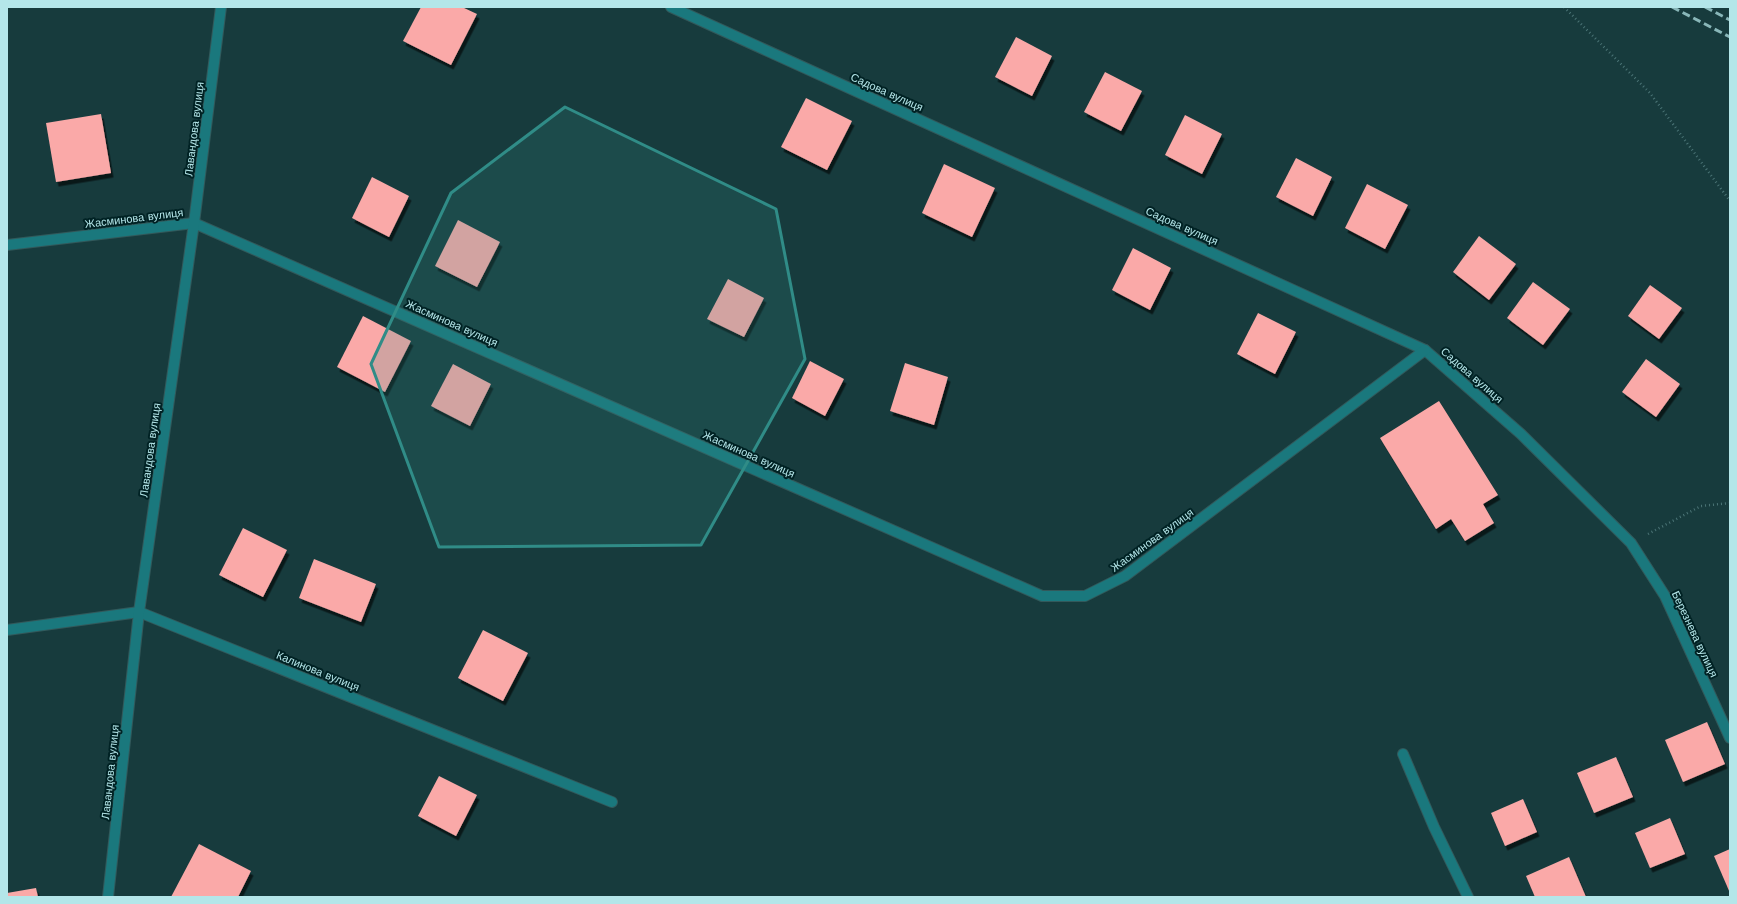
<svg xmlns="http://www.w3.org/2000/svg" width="1737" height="904" viewBox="0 0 1737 904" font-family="'Work Sans',sans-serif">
<defs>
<filter id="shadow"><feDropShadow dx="2.5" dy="4.5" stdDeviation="0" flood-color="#0009"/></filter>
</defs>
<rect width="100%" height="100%" fill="#173b3d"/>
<!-- building -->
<g fill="#faa9a8" filter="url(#shadow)">
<polygon points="421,7 462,7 477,14 451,65 403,41"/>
<polygon points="1016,37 1052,56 1032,96 995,77"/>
<polygon points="1105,72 1142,91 1121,131 1084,112"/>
<polygon points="806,98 852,121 827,170 781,147"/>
<polygon points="101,114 111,173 56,182 46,123"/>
<polygon points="1185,115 1222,134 1202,174 1165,155"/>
<polygon points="1296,158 1332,177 1313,216 1276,197"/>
<polygon points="944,164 995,188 972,237 922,213"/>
<polygon points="372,177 409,196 389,237 352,218"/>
<polygon points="1367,184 1408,205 1385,249 1345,228"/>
<polygon points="458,220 500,242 477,287 435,266"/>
<polygon points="1479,236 1516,264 1489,300 1453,272"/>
<polygon points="1133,248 1171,268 1150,310 1112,290"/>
<polygon points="728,279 764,298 744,337 707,319"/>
<polygon points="1533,282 1570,309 1543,345 1507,318"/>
<polygon points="1650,285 1682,308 1659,339 1628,316"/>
<polygon points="1258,313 1296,332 1275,374 1237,354"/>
<polygon points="363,316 411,341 385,392 337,367"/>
<polygon points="1646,359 1680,384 1656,417 1622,392"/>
<polygon points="810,361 844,379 825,416 792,398"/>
<polygon points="905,363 948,377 934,425 890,411"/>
<polygon points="453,364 491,384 470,426 431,406"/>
<polygon points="1439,401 1498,495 1483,504 1494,523 1465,541 1451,519 1436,529 1380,438"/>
<polygon points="243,528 287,550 263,597 219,575"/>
<polygon points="314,559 376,584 361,622 299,598"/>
<polygon points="483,630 528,653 503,701 458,678"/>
<polygon points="1707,722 1725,764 1683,782 1665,740"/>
<polygon points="1616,757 1633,797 1594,813 1577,773"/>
<polygon points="439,776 477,795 456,836 418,816"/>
<polygon points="1523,799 1537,832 1505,846 1491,813"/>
<polygon points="1670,818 1685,854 1650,868 1635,833"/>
<polygon points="199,844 251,871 238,897 171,897"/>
<polygon points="1730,849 1730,893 1714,856"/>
<polygon points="1569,857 1586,897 1535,897 1526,876"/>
<polygon points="36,888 38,897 7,897 7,893"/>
</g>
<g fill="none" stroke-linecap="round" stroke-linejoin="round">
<!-- minor casing -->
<g stroke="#32595b" stroke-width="12">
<g id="minor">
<polyline points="671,7 1425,350 1521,434 1631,543 1665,596 1730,738"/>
<polyline points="7,245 194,223 1042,596 1085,596 1125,576 1425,350"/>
<polyline points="7,630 139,612 612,802"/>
<polyline points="1403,754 1434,827 1468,897"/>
<polyline points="108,897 139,612 194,223 221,7"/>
</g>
</g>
<!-- path -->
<g stroke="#4b7476" stroke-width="2.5" stroke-dasharray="1 3" stroke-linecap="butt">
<polyline points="1564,7 1650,93 1730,201"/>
<polyline points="1648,534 1701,506 1730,503"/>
</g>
<!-- minor -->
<use href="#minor" stroke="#1a787d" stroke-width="10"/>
<!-- rail -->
<g stroke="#89b7b9" stroke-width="3" stroke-dasharray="8 4" stroke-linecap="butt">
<polyline points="1672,7 1730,37"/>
<polyline points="1705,7 1730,20"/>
</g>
</g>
<!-- marked area -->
<path fill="#308c87" fill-opacity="0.2" stroke="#308c87" stroke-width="3" stroke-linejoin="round" d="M565 107 776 209 805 359 701 545 439 547 371 364 451 193Z"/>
<g text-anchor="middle" stroke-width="4" stroke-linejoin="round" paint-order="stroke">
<!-- street labels -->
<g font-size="11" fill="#b4e6e9" stroke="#002224">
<text transform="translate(887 92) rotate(24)" y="4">Садова вулиця</text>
<text transform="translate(194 129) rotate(-83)" y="4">Лавандова вулиця</text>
<text transform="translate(134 218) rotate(-7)" y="4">Жасминова вулиця</text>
<text transform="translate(1182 226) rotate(24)" y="4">Садова вулиця</text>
<text transform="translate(452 323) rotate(24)" y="4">Жасминова вулиця</text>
<text transform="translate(1472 375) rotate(41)" y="4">Садова вулиця</text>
<text transform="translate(150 450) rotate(-82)" y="4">Лавандова вулиця</text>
<text transform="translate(749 454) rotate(24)" y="4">Жасминова вулиця</text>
<text transform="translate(1152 540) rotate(-36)" y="4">Жасминова вулиця</text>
<text transform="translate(1695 634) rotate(65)" y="4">Березнева вулиця</text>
<text transform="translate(318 671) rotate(22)" y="4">Калинова вулиця</text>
<text transform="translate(110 772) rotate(-84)" y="4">Лавандова вулиця</text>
</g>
</g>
<!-- border -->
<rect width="1737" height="904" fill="none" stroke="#b4e6e9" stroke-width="16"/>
</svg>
